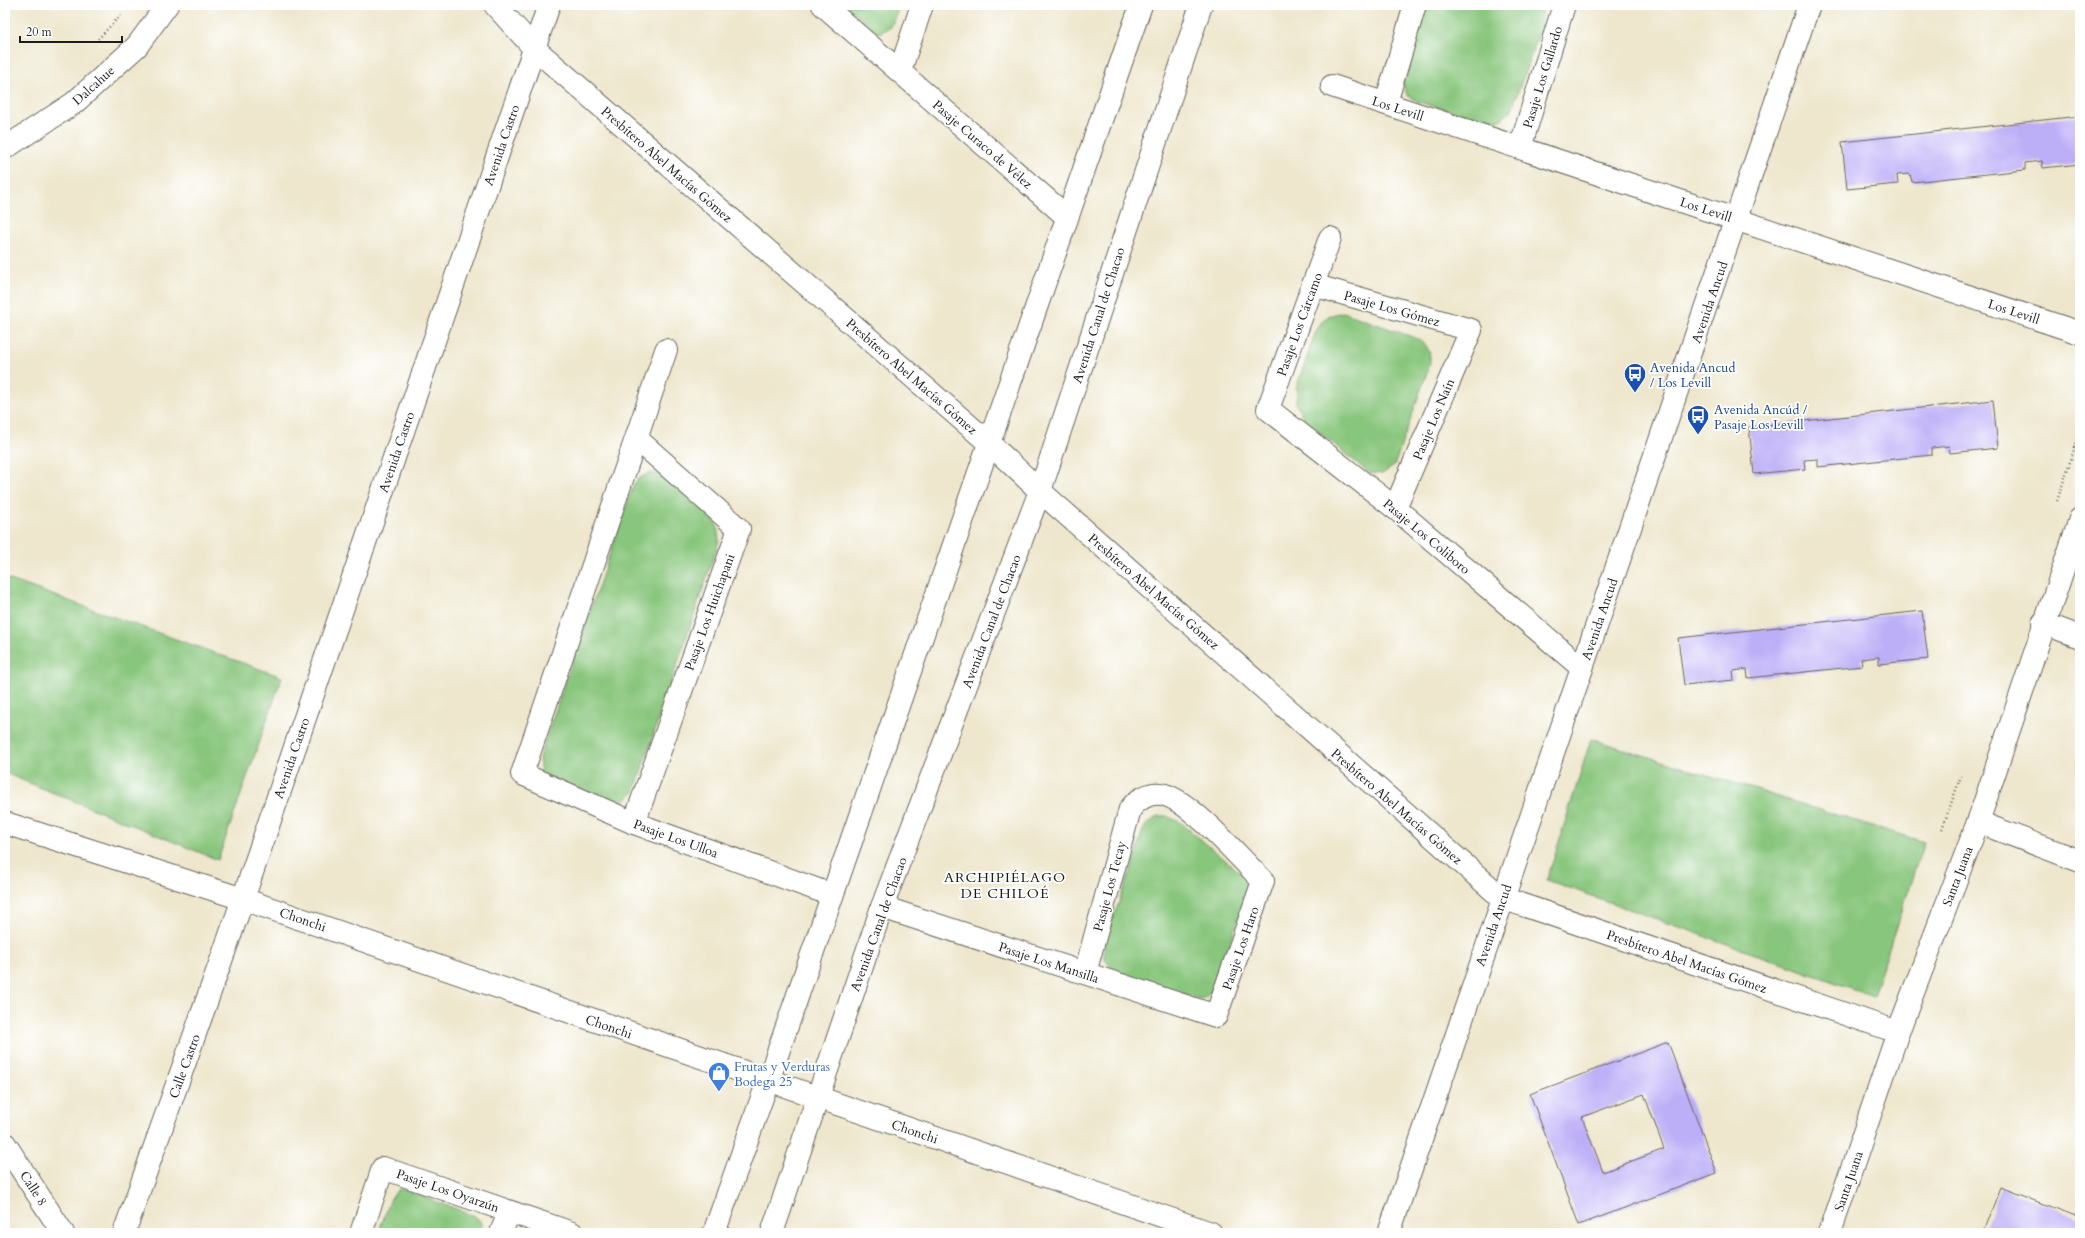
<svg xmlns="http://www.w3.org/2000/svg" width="2085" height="1238" viewBox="0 0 2085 1238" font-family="Cardo,serif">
<rect width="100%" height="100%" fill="#fff"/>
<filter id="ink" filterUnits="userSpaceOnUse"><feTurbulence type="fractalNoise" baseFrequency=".025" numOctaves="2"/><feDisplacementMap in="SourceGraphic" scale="8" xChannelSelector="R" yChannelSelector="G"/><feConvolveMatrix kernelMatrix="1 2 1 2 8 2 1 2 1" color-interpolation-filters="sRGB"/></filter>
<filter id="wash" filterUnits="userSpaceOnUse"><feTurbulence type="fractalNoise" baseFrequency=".012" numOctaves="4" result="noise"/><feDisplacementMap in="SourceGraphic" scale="16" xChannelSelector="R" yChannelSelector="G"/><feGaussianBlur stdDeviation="0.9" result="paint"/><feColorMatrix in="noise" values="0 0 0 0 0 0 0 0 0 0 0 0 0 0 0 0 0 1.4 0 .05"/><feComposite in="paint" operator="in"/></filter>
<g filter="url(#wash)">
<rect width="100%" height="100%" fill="#eee7cd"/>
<!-- green -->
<g fill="#89c67d" stroke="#52714c">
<polygon points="845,5 900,5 891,27 880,33 872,30"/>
<polygon points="1428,5 1540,5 1543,12 1542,25 1511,111 1500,120 1485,121 1419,102 1407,95 1402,82"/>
<path d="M1343 312 1418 339C1429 345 1432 355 1429 367L1394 466 1382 474 1369 473 1305 420 1296 404 1297 385 1318 326 1328 316Z"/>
<polygon points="649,473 661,475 713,519 717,526 719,541 634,792 623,802 616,804 541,773 539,758 634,484 638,479"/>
<polygon points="5,578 282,677 218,860 5,773"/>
<polygon points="1591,739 1924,842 1873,996 1547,880"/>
<polygon points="1158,816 1166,816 1180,822 1242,874 1247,881 1248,890 1214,989 1206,997 1199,999 1117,973 1105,960 1104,943 1134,861 1142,832 1146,825"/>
<polygon points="399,1189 406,1190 475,1216 480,1221 483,1233 378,1233 392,1196"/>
</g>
<g id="blocks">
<!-- building -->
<g fill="#bcaef7" fill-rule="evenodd">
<polygon points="2080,116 2080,164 2043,168 2042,161 2025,163 2025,170 1912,182 1910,174 1897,175 1898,184 1847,189 1842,142"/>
<polygon points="1993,400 1998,448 1950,453 1949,446 1932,448 1932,455 1818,467 1818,459 1804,460 1805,469 1754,474 1749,427"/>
<polygon points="1922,611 1928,659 1879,664 1879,657 1861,659 1862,666 1748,678 1747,669 1733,671 1734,680 1684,685 1678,638"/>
<path d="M1668 1042 1717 1173 1579 1225 1530 1094ZM1644 1094 1664 1149 1603 1172 1582 1117Z"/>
<polygon points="2001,1188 2080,1218 2080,1233 1984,1233"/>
</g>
</g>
</g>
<g filter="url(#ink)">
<use href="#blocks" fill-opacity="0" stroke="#66635a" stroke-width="1"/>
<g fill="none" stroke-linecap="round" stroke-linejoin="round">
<!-- minor casing -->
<g stroke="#66635a" stroke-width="24">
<g id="minor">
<polyline points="495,5 534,48 989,443 1040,491 1502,898 1898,1032"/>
<polyline points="823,5 1066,216"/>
<polyline points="900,71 922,5"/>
<polyline points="1332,86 2080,333"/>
<polyline points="1386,103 1415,5"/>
<polyline points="5,148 74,103 137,46 167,5"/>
<polyline points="1520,148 1564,5"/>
<polyline points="1330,238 1268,409 1395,508 1582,668"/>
<polyline points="1313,285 1471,330 1395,508"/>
<polyline points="666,350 522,774 634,823 832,895"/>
<polyline points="2043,623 2080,637"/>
<polyline points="1978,822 2080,861"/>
<polyline points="5,823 243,899 1211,1233"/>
<polyline points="634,823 739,529 637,439"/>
<path d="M882 907 1216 1016 1263 881C1243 861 1187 797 1161 794 1149 792 1137 800 1130 809L1085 973"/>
<polyline points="5,1144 63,1233"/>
<polyline points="361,1233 383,1168 572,1233"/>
<polyline points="501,1233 509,1212"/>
<polyline points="714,1233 768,1081 1141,5"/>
<polyline points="772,1233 882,907 1040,491 1201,5"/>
</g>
</g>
<!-- tertiary casing -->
<g stroke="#66635a" stroke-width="24">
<g id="tertiary">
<polyline points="124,1233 243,899 549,5"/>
<path d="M1389 1233C1527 823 1672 415 1809 5"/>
<polyline points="1830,1233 1898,1032 1978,822 2080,519"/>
</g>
</g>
<!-- path -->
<g stroke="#66635a" stroke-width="2.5" stroke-dasharray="1 3" stroke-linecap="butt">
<polyline points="98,39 122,14"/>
<polyline points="2057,501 2080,432"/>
<polyline points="1942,829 1961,776"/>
</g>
<!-- minor -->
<use href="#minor" stroke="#fff" stroke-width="22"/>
<!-- tertiary -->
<use href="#tertiary" stroke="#fff" stroke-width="22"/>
</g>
</g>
<!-- icons -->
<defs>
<g id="bus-pin" transform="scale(1.15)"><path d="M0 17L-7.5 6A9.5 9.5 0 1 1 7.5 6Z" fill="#1a4fb4" stroke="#fff"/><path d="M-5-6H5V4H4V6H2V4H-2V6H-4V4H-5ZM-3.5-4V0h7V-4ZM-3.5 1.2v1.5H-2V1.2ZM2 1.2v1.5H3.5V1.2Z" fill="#fff"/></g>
<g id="shop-pin" transform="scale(1.15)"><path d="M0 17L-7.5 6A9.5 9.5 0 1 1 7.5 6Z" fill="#3f7fe0" stroke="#fff"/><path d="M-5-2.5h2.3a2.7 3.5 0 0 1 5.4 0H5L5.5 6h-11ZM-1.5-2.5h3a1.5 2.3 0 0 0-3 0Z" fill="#fff"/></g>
</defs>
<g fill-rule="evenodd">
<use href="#bus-pin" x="1635" y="374"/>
<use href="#bus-pin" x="1698" y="416"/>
<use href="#shop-pin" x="719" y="1073"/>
</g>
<g text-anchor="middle" stroke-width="3.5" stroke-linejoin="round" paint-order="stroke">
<!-- street labels -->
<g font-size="13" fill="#1c1c1c" stroke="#fff">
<text transform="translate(1542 77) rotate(-73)" y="5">Pasaje Los Gallardo</text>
<text transform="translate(93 85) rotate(-42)" y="5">Dalcahue</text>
<text transform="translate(1398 108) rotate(18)" y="5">Los Levill</text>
<text transform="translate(983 144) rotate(41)" y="5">Pasaje Curaco de Vélez</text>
<text transform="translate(501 145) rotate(-71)" y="5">Avenida Castro</text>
<text transform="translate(667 164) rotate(41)" y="5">Presbítero Abel Macías Gómez</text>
<text transform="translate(1706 209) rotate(18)" y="5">Los Levill</text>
<text transform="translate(1709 302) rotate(-71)" y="5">Avenida Ancud</text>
<text transform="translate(1392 308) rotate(16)" y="5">Pasaje Los Gómez</text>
<text transform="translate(2014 311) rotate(18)" y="5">Los Levill</text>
<text transform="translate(1098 315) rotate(-72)" y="5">Avenida Canal de Chacao</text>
<text transform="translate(1299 324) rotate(-70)" y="5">Pasaje Los Cárcamo</text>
<text transform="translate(912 376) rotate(41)" y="5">Presbítero Abel Macías Gómez</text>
<text transform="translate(1433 419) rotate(-67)" y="5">Pasaje Los Naín</text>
<text transform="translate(396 452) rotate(-71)" y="5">Avenida Castro</text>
<text transform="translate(1427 536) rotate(40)" y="5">Pasaje Los Coliboro</text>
<text transform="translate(1154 591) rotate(41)" y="5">Presbítero Abel Macías Gómez</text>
<text transform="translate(709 612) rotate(-70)" y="5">Pasaje Los Huichapani</text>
<text transform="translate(1599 619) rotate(-71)" y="5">Avenida Ancud</text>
<text transform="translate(991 621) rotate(-69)" y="5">Avenida Canal de Chacao</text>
<text transform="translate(291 758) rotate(-71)" y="5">Avenida Castro</text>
<text transform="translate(1397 806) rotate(41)" y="5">Presbítero Abel Macías Gómez</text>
<text transform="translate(676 838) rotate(20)" y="5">Pasaje Los Ulloa</text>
<text transform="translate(1957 876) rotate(-69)" y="5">Santa Juana</text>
<text transform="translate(1109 886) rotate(-75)" y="5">Pasaje Los Tecay</text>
<text transform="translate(303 919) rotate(19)" y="5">Chonchi</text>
<text transform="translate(878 924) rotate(-70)" y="5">Avenida Canal de Chacao</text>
<text transform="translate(1493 925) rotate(-71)" y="5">Avenida Ancud</text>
<text transform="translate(1240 948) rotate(-71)" y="5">Pasaje Los Haro</text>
<text transform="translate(1687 961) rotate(19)" y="5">Presbítero Abel Macías Gómez</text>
<text transform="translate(1049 962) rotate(18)" y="5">Pasaje Los Mansilla</text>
<text transform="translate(609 1026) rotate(19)" y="5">Chonchi</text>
<text transform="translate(184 1066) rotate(-70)" y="5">Calle Castro</text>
<text transform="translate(915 1131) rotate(19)" y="5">Chonchi</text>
<text transform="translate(1848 1181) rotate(-71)" y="5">Santa Juana</text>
<text transform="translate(34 1188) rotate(57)" y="5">Calle 8</text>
<text transform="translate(448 1190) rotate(19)" y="5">Pasaje Los Oyarzún</text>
</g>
<!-- transit labels -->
<g font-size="13" fill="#164399" stroke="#fff" text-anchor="start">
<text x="1650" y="372">Avenida Ancud<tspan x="1650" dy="15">/ Los Levill</tspan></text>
<text x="1714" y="414">Avenida Ancúd /<tspan x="1714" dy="15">Pasaje Los Levill</tspan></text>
</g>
<!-- shop labels -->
<g font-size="13" fill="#366cbe" stroke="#fff" text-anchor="start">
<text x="734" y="1071">Frutas y Verduras<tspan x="734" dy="15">Bodega 25</tspan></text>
</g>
<!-- neighbourhood labels -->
<g font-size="14" letter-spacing="1" fill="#1c1c1c" stroke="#fff">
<text x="1005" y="882">ARCHIPIÉLAGO<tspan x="1005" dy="16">DE CHILOÉ</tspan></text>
</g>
</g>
<!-- margin -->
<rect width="2085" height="1238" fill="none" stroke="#fff" stroke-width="20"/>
<!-- scale -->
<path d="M20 36v6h102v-6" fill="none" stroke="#1c1c1c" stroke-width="2"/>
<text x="26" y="36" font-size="12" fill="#1c1c1c" stroke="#ffffff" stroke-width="3" paint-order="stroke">20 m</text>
</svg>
